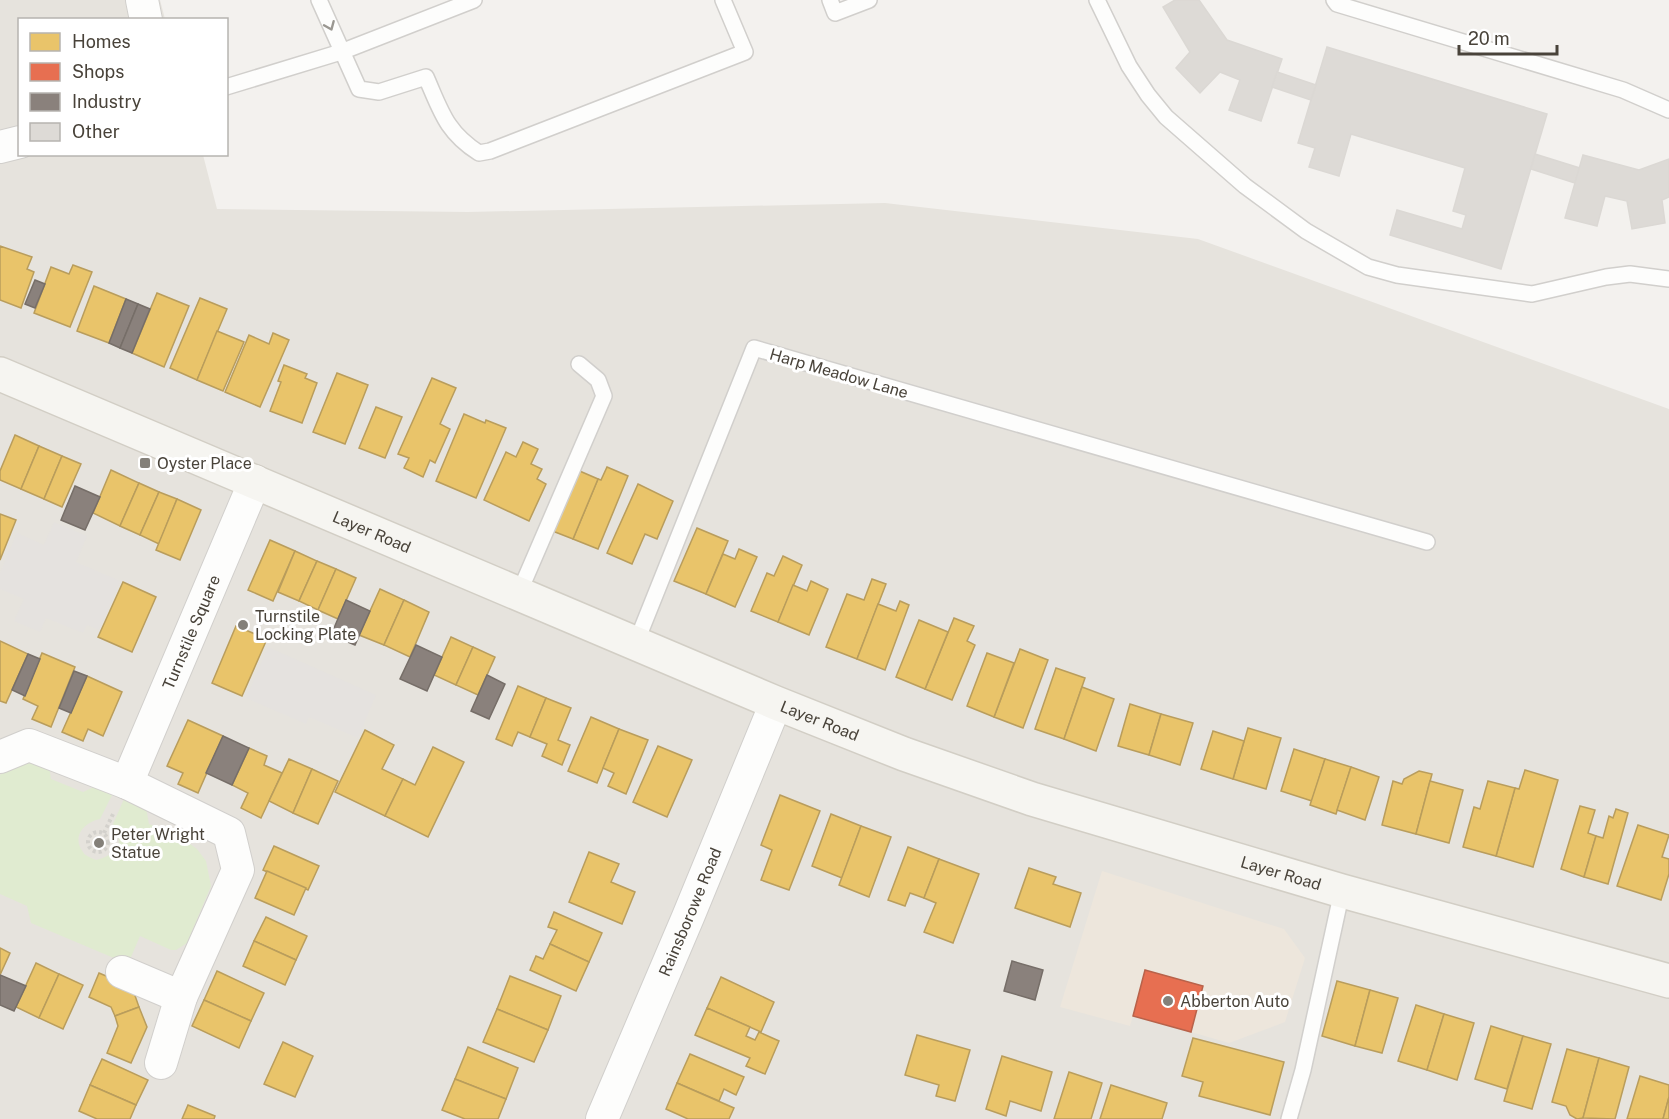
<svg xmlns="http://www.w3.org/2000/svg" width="1669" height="1119" viewBox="0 0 1669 1119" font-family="'Public Sans',sans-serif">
<rect width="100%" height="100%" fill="#f3f1ee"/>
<!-- residential -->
<polygon fill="#e6e3dd" points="0,0 160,0 165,19 20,20 20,154 203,155 217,209 468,212 885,203 1198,239 1669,409 1669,1119 0,1119"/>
<!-- commercial -->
<polygon fill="#ede6dc" points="1102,871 1284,929 1305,958 1285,1022 1229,1043 1191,1032 1203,986 1146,970 1130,1026 1060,1007"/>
<!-- green -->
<path fill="#e0ebd0" d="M30 760 49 766 51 779 83 792 94 787 112 795 100 819C85 822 71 836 83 852 85 856 92 858 96 860 115 856 127 843 113 824L124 799 146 808 149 824 179 836 197 849 206 861 211 886 187 943 176 950H171L140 936 128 964 31 923 27 906 0 894V775L8 767Z"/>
<!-- parking -->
<g fill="#e5e2df">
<polygon points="54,522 87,536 76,562 120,581 99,630 87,625 83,633 46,618 40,632 14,621 24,599 0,589 0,573 17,533 44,545"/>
<polygon points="268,647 376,695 358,738 309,717 306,724 246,698"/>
</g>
<!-- homes -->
<g fill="#e9c46a" stroke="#b99d5c" stroke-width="1.5">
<polygon points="0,246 32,257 27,269 34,272 21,308 0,300"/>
<polygon points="73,265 92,272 70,327 34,313 51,267 69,274"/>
<polygon points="94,286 126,299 109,343 77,331"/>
<polygon points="157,293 189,306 164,367 132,353"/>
<polygon points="200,298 227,309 197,380 170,368"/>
<polygon points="217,331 244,342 223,391 197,380"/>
<polygon points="273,333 289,340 260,407 225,392 249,335 269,344"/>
<polygon points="284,365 307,374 305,378 317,383 302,423 270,411 281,382 278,381"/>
<polygon points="337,373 368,385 345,444 313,432"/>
<polygon points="432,378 456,388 440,424 450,429 435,463 430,460 423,477 404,468 409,458 398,454"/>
<polygon points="376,407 402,417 385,458 359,448"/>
<polygon points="464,414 485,423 486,420 506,428 476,498 436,481"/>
<polygon points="15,435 39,446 21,489 0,480 0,471"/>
<polygon points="523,442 538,449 531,464 542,469 537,479 546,484 529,521 484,500 506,452 516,457"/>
<polygon points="39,446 62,456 44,499 21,489"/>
<polygon points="62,456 81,464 62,507 44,499"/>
<polygon points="607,467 628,476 598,549 573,539 598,479 601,480"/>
<polygon points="575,469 598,479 573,539 550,530"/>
<polygon points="111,470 139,483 120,526 93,513"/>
<polygon points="139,483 159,492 140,535 120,526"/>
<polygon points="638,484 673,501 657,539 645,534 632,564 607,553"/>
<polygon points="159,492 177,499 159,544 140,535"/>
<polygon points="177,499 201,510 180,560 156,550"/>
<polygon points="0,514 16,520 0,560"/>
<polygon points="697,528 728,541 706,594 674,581"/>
<polygon points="270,540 295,551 273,601 248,590"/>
<polygon points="739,549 757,557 735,607 706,594 723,554 735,559"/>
<polygon points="295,551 317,561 299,601 278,592"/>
<polygon points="783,556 802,565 778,622 751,611 767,573 774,576"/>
<polygon points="317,561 336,569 318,610 299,601"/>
<polygon points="336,569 356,578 338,619 318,610"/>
<polygon points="872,579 886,584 857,659 826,647 847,594 864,600"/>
<polygon points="811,581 828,589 809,635 778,622 793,585 807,591"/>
<polygon points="123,582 156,597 132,652 98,637"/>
<polygon points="380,589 404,600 384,645 359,635"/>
<polygon points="404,600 429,612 410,657 384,645"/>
<polygon points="900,601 909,605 885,670 857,659 878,604 896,611"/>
<polygon points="954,618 974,626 967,641 975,645 952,700 925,689"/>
<polygon points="919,620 948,632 925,689 896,677"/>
<polygon points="236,626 267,639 242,696 212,683"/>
<polygon points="451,637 473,647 456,685 434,675"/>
<polygon points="0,641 28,654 6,703 0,701"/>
<polygon points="473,647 495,657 478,695 456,685"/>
<polygon points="1020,649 1048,660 1023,728 994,717"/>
<polygon points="42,653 75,667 51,727 32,719 38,706 23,699"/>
<polygon points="987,653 1014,663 994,717 967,706"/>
<polygon points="1056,668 1085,678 1064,739 1035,729"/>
<polygon points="87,676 122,692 103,736 88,729 83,741 62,732"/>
<polygon points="518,686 546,698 530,737 518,732 512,746 496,739"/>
<polygon points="1082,687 1114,699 1096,751 1064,739"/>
<polygon points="546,698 571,708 558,740 570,745 562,765 542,756 547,744 530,737"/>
<polygon points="1130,704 1161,714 1149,755 1118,746"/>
<polygon points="1161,714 1193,723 1180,765 1149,755"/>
<polygon points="591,717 619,729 597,783 568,771"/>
<polygon points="188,720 223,736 198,793 178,784 183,773 167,766"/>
<polygon points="1248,728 1281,738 1266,789 1233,779"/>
<polygon points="619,729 648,740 626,794 608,786 614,773 603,768"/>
<polygon points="365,730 394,745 382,769 403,779 385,816 335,792"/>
<polygon points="1213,731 1244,741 1233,779 1201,769"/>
<polygon points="658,746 692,760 667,817 633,802"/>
<polygon points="433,747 464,762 428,837 385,816 403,779 415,785"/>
<polygon points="249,748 267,756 264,765 282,773 261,818 241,808 248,793 232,785"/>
<polygon points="1294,749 1325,759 1312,801 1281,791"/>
<polygon points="289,759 312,769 293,813 269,801"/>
<polygon points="1325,759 1351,767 1336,814 1310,805"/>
<polygon points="1351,767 1379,777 1365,820 1337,810"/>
<polygon points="312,769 338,781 318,824 293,813"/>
<polygon points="1525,770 1558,780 1533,867 1496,856 1515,788 1519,789"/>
<polygon points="1419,771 1432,774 1416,834 1382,825 1393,781 1402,784 1404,779"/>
<polygon points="1430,781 1463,790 1449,843 1416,834"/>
<polygon points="1488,781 1515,788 1496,856 1463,847 1474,807 1480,809"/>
<polygon points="780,795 820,811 789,890 761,880 772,850 761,845"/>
<polygon points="1580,806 1595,810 1588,833 1596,836 1584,877 1561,869"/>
<polygon points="1616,809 1628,813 1608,884 1584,877 1596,836 1603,838 1609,816 1613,818"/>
<polygon points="831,814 861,826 842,878 812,866"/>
<polygon points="1638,825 1669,835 1662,857 1669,859 1669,874 1661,900 1617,886"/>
<polygon points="861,826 891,837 869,897 839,885"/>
<polygon points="274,846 319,866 308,890 263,870"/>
<polygon points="908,847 939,859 924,898 910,893 905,906 888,900"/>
<polygon points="589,852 619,864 611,882 635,892 622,924 569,902"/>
<polygon points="939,859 979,874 953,943 924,932 936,903 924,898"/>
<polygon points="1029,868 1056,877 1053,884 1081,893 1070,927 1015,908"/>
<polygon points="267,871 306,888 294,915 255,898"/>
<polygon points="554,912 602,933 589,962 550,944 557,930 548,927"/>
<polygon points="266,917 307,936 296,960 254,941"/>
<polygon points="254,941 296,960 285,985 243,966"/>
<polygon points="550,944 589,962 576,991 530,970 536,956 543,959"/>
<polygon points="0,948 10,953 0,975"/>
<polygon points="36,963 59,974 39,1018 16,1007"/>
<polygon points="217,971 264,993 251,1021 204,1000"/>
<polygon points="99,973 132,987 139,1007 115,1016 111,1007 89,997"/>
<polygon points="59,974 83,985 63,1029 39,1018"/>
<polygon points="510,976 561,996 548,1030 497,1009"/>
<polygon points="721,977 774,1002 761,1032 707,1008"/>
<polygon points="1337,981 1370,990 1355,1046 1322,1036"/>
<polygon points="1370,990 1398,998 1382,1053 1355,1046"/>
<polygon points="204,1000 251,1021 239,1048 192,1026"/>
<polygon points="1416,1005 1444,1014 1427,1070 1398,1061"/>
<polygon points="139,1007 147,1027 131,1063 107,1053 118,1026 115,1016"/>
<polygon points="707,1008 750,1027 746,1036 755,1040 759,1032 779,1041 765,1074 746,1066 750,1058 695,1035"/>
<polygon points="497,1009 548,1030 534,1062 483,1042"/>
<polygon points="1444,1014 1474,1023 1457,1080 1427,1070"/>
<polygon points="1491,1026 1523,1036 1507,1089 1475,1079"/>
<polygon points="917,1035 970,1050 955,1101 936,1096 939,1085 905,1075"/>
<polygon points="1523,1036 1551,1044 1532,1109 1504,1101"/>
<polygon points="1193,1038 1284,1062 1270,1115 1199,1096 1203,1082 1182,1076"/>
<polygon points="283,1042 313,1056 295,1097 264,1084"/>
<polygon points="468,1047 518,1068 506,1099 455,1079"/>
<polygon points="1567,1049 1599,1058 1583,1118 1577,1119 1570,1115 1566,1106 1552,1102"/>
<polygon points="690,1054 744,1077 736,1095 724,1089 719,1101 677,1083"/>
<polygon points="1002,1056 1052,1072 1041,1111 1010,1101 1006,1116 986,1109"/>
<polygon points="1599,1058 1629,1067 1615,1119 1583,1118"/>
<polygon points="102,1059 148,1080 136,1105 90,1085"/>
<polygon points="1069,1072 1102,1083 1091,1119 1054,1119"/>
<polygon points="1640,1076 1669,1085 1669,1097 1663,1119 1627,1119"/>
<polygon points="455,1079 506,1099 498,1119 465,1119 442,1110"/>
<polygon points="677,1083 734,1108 729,1119 688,1119 666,1109"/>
<polygon points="90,1085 136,1105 130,1119 97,1119 79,1111"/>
<polygon points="1111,1085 1167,1103 1162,1119 1100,1119"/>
<polygon points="1669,1097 1669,1119 1663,1119"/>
<polygon points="188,1105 215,1116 214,1119 182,1119"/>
</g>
<!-- shops -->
<polygon fill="#e76f51" stroke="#b8624a" stroke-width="1.5" points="1145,970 1203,986 1191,1032 1133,1016"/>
<!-- industry -->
<g fill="#8a817c" stroke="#766e68" stroke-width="1.5">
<polygon points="35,280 45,284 35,308 25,304"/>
<polygon points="126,299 138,304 120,348 109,343"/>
<polygon points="138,304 150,309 132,353 120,348"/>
<polygon points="75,486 100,497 85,530 61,520"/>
<polygon points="346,600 370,611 355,645 331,635"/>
<polygon points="416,645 442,657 427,691 400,679"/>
<polygon points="28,654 40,659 25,696 12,690"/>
<polygon points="74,671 87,676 71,713 59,708"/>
<polygon points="487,675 505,684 489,719 471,711"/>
<polygon points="223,736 249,748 232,785 206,773"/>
<polygon points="1012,961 1043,970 1035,1000 1004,991"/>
<polygon points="0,975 26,986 14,1011 0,1005"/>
</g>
<!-- building -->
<g fill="#dddad6" stroke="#dbd8d4" stroke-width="1.5">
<polygon points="1175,0 1199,0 1227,40 1282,59 1261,121 1229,110 1240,80 1220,72 1200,93 1176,68 1190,52 1163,7"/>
<polygon points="1327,47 1547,114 1501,269 1390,235 1397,210 1462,229 1466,215 1453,211 1465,168 1351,134 1339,176 1309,167 1315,148 1298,143"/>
<polygon points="1277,72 1316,85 1311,100 1272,87"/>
<polygon points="1535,154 1580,168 1575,183 1531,169"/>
<polygon points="1583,155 1639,170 1669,159 1669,197 1662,200 1665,223 1632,229 1627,201 1605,196 1597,226 1565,218"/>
</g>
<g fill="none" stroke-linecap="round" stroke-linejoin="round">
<!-- service casing -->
<g stroke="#d1cfcc" stroke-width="18">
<g id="service">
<path d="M319 0 359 89 379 92 426 77C441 111 446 132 479 153L490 151 745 52 723 0"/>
<polyline points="830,0 835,13 869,0"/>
<polyline points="1097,0 1129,66 1148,95 1166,117 1245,186 1306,231 1368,267 1397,275 1532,294 1606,277 1630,274 1669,279"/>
<polyline points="1334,0 1337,4 1623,90 1669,110"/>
<polyline points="226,87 341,52 474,0"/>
<polyline points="519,593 604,396 598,380 579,364"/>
<polyline points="636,643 754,348 1427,542"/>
<polyline points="1289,1119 1303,1070 1342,891"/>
</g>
</g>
<!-- minor casing -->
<g stroke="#d1cfcc" stroke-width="34">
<g id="minor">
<polyline points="142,0 146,20"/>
<polyline points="0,147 20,142"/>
<polyline points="0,757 29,745 127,783 229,833 238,870 181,997"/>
<path id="s1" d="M127 783 255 481"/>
<polyline points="122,972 181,997 161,1063"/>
<path id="s2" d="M602 1119 688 917 776 703"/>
</g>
</g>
<!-- secondary casing -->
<g stroke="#d2cec5" stroke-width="36">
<g id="secondary">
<path id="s3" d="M0 374 776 703 904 754 1032 799 1342 891 1669 981"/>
</g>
</g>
<!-- path -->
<g stroke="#d3d1cc" stroke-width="4" stroke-dasharray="3 3" stroke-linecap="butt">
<circle cx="98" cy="842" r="10"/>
<polyline points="104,833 114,812"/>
</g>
<!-- service -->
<use href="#service" stroke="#fdfdfc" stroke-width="15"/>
<!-- minor -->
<use href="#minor" stroke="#fdfdfc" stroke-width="32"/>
<!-- secondary -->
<use href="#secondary" stroke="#f6f5f1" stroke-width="33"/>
</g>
<!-- one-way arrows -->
<defs><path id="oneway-chevron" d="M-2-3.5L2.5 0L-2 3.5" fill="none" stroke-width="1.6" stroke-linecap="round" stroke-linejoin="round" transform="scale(1.5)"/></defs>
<use stroke="#9a9791" href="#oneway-chevron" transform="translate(330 26) rotate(67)"/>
<!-- markers -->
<g fill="#848079" stroke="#fff" stroke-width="2">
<rect x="139" y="457" width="12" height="12" rx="3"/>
<circle cx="243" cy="625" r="6"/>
<circle cx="99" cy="843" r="6"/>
<circle cx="1168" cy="1001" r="6"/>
</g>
<g text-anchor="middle" stroke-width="6" stroke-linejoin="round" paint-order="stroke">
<!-- street labels -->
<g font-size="16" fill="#49433a" stroke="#fff">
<text transform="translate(839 373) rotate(16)" y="6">Harp Meadow Lane</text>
<text dy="6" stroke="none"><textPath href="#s3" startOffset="404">Layer Road</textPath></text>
<text dy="6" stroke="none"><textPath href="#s1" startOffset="164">Turnstile Square</textPath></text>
<text dy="6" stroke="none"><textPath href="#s3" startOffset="890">Layer Road</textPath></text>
<text dy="6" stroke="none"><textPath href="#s3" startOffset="1376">Layer Road</textPath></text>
<text dy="6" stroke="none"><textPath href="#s2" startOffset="225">Rainsborowe Road</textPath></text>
</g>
<!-- poi labels -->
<g font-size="16" fill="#49433a" stroke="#fff" text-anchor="start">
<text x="157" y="469">Oyster Place</text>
<text x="255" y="622">Turnstile<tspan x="255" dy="18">Locking Plate</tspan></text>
<text x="111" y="840">Peter Wright<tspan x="111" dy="18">Statue</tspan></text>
<text x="1180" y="1007">Abberton Auto</text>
</g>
</g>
<!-- legend -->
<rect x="18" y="18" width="210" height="138" fill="#ffffff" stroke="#b6b4b0" stroke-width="1.5"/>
<rect x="30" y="33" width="30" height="18" fill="#e9c46a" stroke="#b6b4b0" stroke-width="1.5"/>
<text x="72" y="48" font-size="18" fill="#49433a">Homes</text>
<rect x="30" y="63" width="30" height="18" fill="#e76f51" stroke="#b6b4b0" stroke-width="1.5"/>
<text x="72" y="78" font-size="18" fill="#49433a">Shops</text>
<rect x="30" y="93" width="30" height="18" fill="#8a817c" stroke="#b6b4b0" stroke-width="1.5"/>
<text x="72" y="108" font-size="18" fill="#49433a">Industry</text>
<rect x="30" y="123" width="30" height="18" fill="#dddad6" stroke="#b6b4b0" stroke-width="1.5"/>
<text x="72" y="138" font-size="18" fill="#49433a">Other</text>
<!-- scale -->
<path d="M1459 45v9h98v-9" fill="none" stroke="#49433a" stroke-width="3"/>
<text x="1468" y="45" font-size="18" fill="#49433a" stroke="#ffffff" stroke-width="4.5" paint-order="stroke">20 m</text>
</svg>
